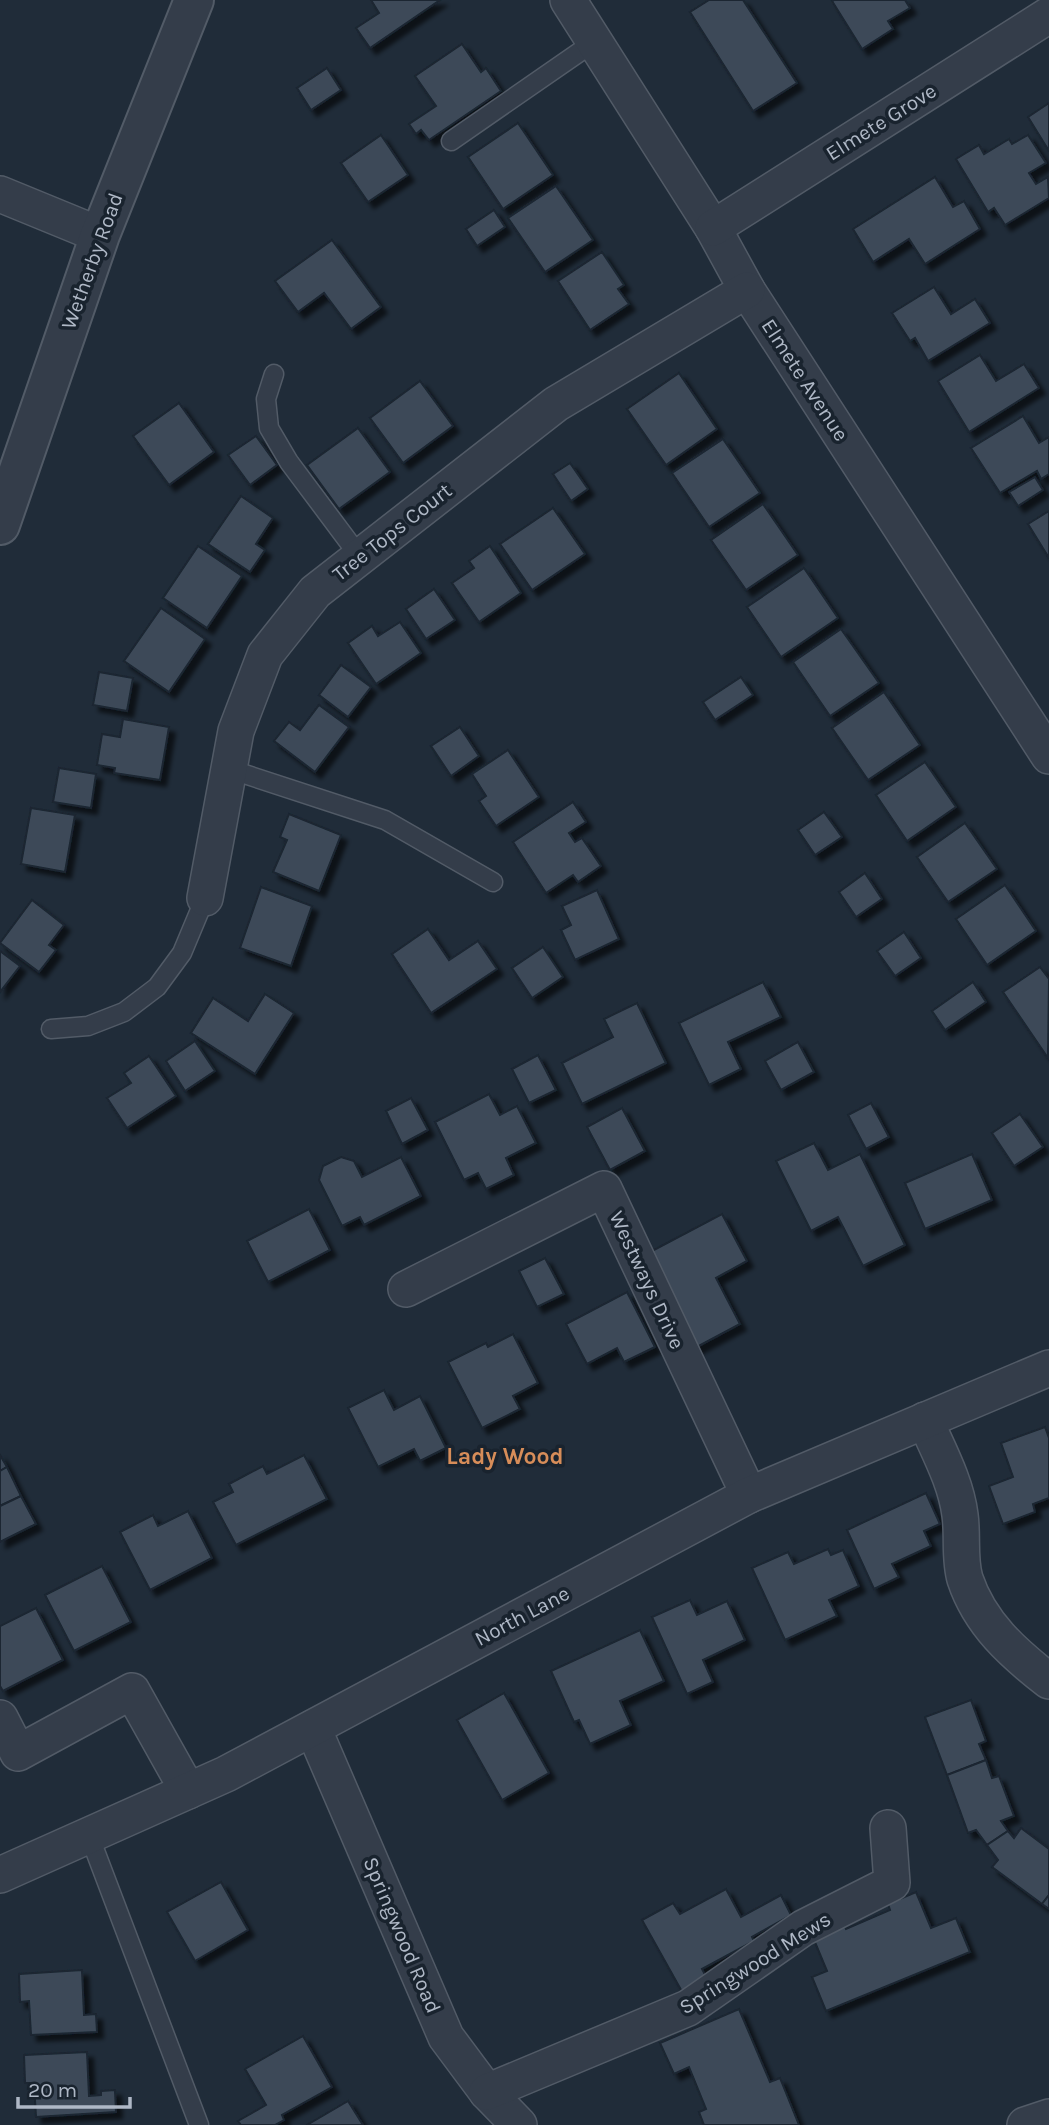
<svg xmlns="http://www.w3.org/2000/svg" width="1049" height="2125" viewBox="0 0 1049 2125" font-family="Karla,sans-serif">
<defs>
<filter id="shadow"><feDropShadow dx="6" dy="6" stdDeviation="2" flood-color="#0009"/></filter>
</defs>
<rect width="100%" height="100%" fill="#202c39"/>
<!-- building -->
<g fill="#3c4a59" stroke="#1b2530" stroke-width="2" filter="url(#shadow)">
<polygon points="371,0 440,0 370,48 356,28 379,13"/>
<polygon points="709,0 743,0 797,83 753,111 690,12"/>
<polygon points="834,0 905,0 910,8 888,21 893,29 862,49 832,1"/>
<polygon points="462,44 481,72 486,68 501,91 429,140 421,130 416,134 409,124 436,106 415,76"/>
<polygon points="327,68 341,90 311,110 297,88"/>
<polygon points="1049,103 1049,151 1028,117"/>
<polygon points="518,123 553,175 503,209 468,157"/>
<polygon points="381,135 408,175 368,202 341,163"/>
<polygon points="1028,135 1046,163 1029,173 1036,184 1048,177 1049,198 1005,225 994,208 988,212 956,159 979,145 984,154 1009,139 1012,144"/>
<polygon points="935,177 953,207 964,201 980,229 925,264 909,239 873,262 853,229"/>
<polygon points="556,186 593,240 545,272 508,218"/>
<polygon points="494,210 505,227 477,246 466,229"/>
<polygon points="332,240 381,307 351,329 324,293 298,312 275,281"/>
<polygon points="602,252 624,285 618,289 629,304 590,330 558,281"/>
<polygon points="934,287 951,314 975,299 990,323 928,361 915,338 910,341 892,313"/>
<polygon points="980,355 996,381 1024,364 1039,388 969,432 938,381"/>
<polygon points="679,373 717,429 666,465 627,409"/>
<polygon points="420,381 453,426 403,463 370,418"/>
<polygon points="179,403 214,452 169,485 133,436"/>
<polygon points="1023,416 1039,443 1049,437 1049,474 1041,479 1037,471 1000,493 971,448"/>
<polygon points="358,428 390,472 339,509 307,465"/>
<polygon points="256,436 277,465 250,485 228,455"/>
<polygon points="723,439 760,493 709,527 672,473"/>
<polygon points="570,463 588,489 571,501 553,474"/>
<polygon points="1035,477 1043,490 1018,506 1009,492"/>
<polygon points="241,496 273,518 256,544 265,550 250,572 208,544"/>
<polygon points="763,504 798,555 746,590 711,540"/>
<polygon points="553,508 585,554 532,590 500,544"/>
<polygon points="1049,511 1049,558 1028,524"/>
<polygon points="198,546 242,576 207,628 163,598"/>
<polygon points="490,546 521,593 479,622 452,583 474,568 469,561"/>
<polygon points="804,568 838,618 781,657 747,607"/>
<polygon points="434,589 455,620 426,639 406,609"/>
<polygon points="161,608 205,639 169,692 124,661"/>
<polygon points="400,622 421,653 376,684 348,643 372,626 378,636"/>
<polygon points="841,629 879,683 830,716 793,662"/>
<polygon points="341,665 371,687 348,717 319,695"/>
<polygon points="99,672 133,678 127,711 93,705"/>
<polygon points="741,677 753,695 715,720 703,702"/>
<polygon points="884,692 920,745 868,780 832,728"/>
<polygon points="319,705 349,727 315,772 274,741 289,722 300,730"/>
<polygon points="123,719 169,727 160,780 114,773 115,768 97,765 102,734 120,737"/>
<polygon points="460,727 479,756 451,776 431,746"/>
<polygon points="508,750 539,797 496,826 479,801 486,796 472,774"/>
<polygon points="925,762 956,807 907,841 876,795"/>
<polygon points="59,768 96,774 91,808 53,802"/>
<polygon points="573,802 586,822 569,833 575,842 582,838 601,866 578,882 573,875 546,893 513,842"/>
<polygon points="31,808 75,815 65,872 21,864"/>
<polygon points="824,812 842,837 815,855 798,830"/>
<polygon points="289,814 341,835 319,891 273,872 287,840 280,837"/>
<polygon points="965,823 997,869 948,902 917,857"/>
<polygon points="865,873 882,899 856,917 839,892"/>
<polygon points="1005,885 1036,931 987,965 956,919"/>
<polygon points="261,887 312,906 291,966 240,948"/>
<polygon points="597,890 619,939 575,960 561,930 571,925 562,906"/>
<polygon points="32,900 64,925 49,945 56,950 39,972 0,943"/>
<polygon points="428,929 449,960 478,941 497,969 431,1013 392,954"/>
<polygon points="904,932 921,958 895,976 877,951"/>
<polygon points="543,947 563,977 532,998 512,968"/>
<polygon points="0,951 20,966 0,992"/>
<polygon points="1040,967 1049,979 1048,1058 1003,992"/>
<polygon points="763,982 781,1017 728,1042 741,1069 709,1085 679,1023"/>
<polygon points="973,982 986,1002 945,1030 932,1011"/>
<polygon points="265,994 294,1013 255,1074 191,1033 213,998 248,1021"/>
<polygon points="637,1003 666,1063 582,1104 562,1063 613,1037 604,1019"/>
<polygon points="195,1041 215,1071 185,1091 166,1061"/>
<polygon points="798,1042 814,1072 781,1090 765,1061"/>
<polygon points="538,1055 556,1090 529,1103 512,1069"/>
<polygon points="149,1056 176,1096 127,1128 107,1098 131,1083 124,1073"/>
<polygon points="489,1094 500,1115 517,1106 536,1143 506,1158 514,1175 486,1189 478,1173 464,1180 435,1122"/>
<polygon points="411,1098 428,1130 402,1144 386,1111"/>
<polygon points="871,1103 889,1137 866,1149 848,1115"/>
<polygon points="622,1108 645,1151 610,1170 587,1127"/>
<polygon points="1020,1114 1043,1147 1014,1166 992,1133"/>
<polygon points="814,1143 828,1170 860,1154 905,1245 863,1266 838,1217 811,1231 776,1161"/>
<polygon points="972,1154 992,1200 925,1229 905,1183"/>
<polygon points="341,1157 354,1161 362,1177 401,1157 421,1196 364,1225 360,1217 342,1226 319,1180 323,1166"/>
<polygon points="309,1209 330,1250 268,1282 247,1241"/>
<polygon points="722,1214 747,1261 716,1278 740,1324 695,1348 650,1252"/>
<polygon points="545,1258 564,1294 537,1307 519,1271"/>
<polygon points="627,1292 655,1347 624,1362 617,1348 587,1364 566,1324"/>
<polygon points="513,1334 538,1383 513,1396 520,1409 482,1428 448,1362 486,1343 488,1347"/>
<polygon points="384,1390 394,1410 420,1396 446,1448 420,1461 414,1449 378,1467 348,1408"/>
<polygon points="1045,1427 1049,1438 1049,1498 1033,1504 1035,1512 1003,1524 989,1486 1013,1477 1001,1443"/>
<polygon points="0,1455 7,1467 0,1471"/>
<polygon points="304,1455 327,1499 236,1545 213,1502 233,1492 229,1484 263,1466 267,1474"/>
<polygon points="7,1467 21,1496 0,1506 0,1471"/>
<polygon points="926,1493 940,1524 924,1531 931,1546 892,1564 899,1577 874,1589 847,1530"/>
<polygon points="21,1496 36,1524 0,1542 0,1506"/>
<polygon points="188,1511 212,1558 150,1590 120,1532 153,1515 158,1526"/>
<polygon points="828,1549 831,1555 843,1550 859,1586 829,1600 837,1616 785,1640 752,1568 788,1552 794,1564"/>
<polygon points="102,1566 131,1622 74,1651 45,1595"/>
<polygon points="690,1600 697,1615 727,1601 745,1640 703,1660 713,1682 687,1694 652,1617"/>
<polygon points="36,1608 63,1660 3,1691 0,1686 0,1626"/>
<polygon points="640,1630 664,1681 620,1701 631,1725 590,1744 579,1720 574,1722 551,1671"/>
<polygon points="504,1693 549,1773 502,1800 457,1720"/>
<polygon points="971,1700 986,1741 979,1744 986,1760 947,1775 925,1717"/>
<polygon points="986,1760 992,1778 999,1776 1014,1816 1001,1821 1008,1831 987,1845 976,1830 968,1833 947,1775"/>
<polygon points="1021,1828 1049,1849 1049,1895 1042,1904 992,1867 998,1860 987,1845 1008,1831 1014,1838"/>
<polygon points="221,1882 248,1930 195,1961 167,1912"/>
<polygon points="726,1889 741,1917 781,1895 791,1915 752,1937 754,1941 702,1969 710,1984 685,1997 642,1920 673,1903 680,1914"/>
<polygon points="916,1892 931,1928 956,1918 970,1952 826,2011 812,1977 827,1971 812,1935 843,1922 846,1929 890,1910 888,1904"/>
<polygon points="1049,1895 1049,1909 1042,1904"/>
<polygon points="82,1970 84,2015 96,2014 97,2032 31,2035 29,2001 20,2002 19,1974"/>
<polygon points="739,2009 770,2082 780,2078 799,2125 704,2125 699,2112 706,2109 689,2067 674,2074 660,2043"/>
<polygon points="303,2036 332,2087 282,2115 284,2120 275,2125 241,2125 238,2121 266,2105 245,2069"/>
<polygon points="87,2052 89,2096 101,2095 101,2091 115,2090 116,2112 36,2117 34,2083 25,2083 24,2055"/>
<polygon points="348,2101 363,2125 307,2125"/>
</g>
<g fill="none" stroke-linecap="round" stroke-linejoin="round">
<!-- service casing -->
<g stroke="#525b67" stroke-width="21">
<g id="service">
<polyline points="451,141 594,42"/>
<polyline points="274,374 266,399 269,428 289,462 360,557"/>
<polyline points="229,769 385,820 493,882"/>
<polyline points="51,1029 88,1026 124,1012 157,987 182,953 205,898"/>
<polyline points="89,1835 199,2125"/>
</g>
</g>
<!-- minor casing -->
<g stroke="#525b67" stroke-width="38">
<g id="minor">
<polyline points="568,0 713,228 747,290 1049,756"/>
<polyline points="0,194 100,235"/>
<polyline points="713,228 1049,15"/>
<polyline points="205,898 236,731 265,655 315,592 556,404 747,290"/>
<polyline points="406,1289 604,1189 749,1495"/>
<path d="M925 1420C938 1450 956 1482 960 1515 963 1536 959 1559 965 1579 980 1624 1013 1653 1049 1681"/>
<polyline points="0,1718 18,1753 132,1691 188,1791"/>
<polyline points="313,1728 446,2037 487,2092 519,2125"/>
<polyline points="0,1875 226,1774 749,1495 1049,1368"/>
<polyline points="487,2092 688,2008 803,1928 892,1883 888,1828"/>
<polyline points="1025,2125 1049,2117"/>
</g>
</g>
<!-- tertiary casing -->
<g stroke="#525b67" stroke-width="42">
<polyline id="tertiary" points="0,525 100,235 194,0"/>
</g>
<!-- service -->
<use href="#service" stroke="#343d4a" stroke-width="18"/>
<!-- minor -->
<use href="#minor" stroke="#343d4a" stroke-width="35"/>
<!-- tertiary -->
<use href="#tertiary" stroke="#343d4a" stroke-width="38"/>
</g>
<g text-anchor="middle" stroke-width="7" stroke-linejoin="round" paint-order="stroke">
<!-- street labels -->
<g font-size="21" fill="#afb8c6" stroke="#19232e">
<text transform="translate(881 122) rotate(-32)" y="7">Elmete Grove</text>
<text transform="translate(92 261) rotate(-70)" y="7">Wetherby Road</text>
<text transform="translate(805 380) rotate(57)" y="7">Elmete Avenue</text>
<text transform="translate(392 532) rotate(-38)" y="7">Tree Tops Court</text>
<text transform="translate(647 1280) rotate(65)" y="7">Westways Drive</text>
<text transform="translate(522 1616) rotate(-28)" y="7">North Lane</text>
<text transform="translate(402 1935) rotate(67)" y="7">Springwood Road</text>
<text transform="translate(755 1963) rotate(-32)" y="7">Springwood Mews</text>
</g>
<!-- neighbourhood labels -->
<g font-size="23" font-weight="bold" fill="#d78d59" stroke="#19232e">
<text x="505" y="1464">Lady Wood</text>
</g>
</g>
<!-- scale -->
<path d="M18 2097v10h112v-10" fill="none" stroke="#afb8c6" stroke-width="3.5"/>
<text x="28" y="2097" font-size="21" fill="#afb8c6" stroke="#19232e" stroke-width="5" paint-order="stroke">20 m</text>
</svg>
